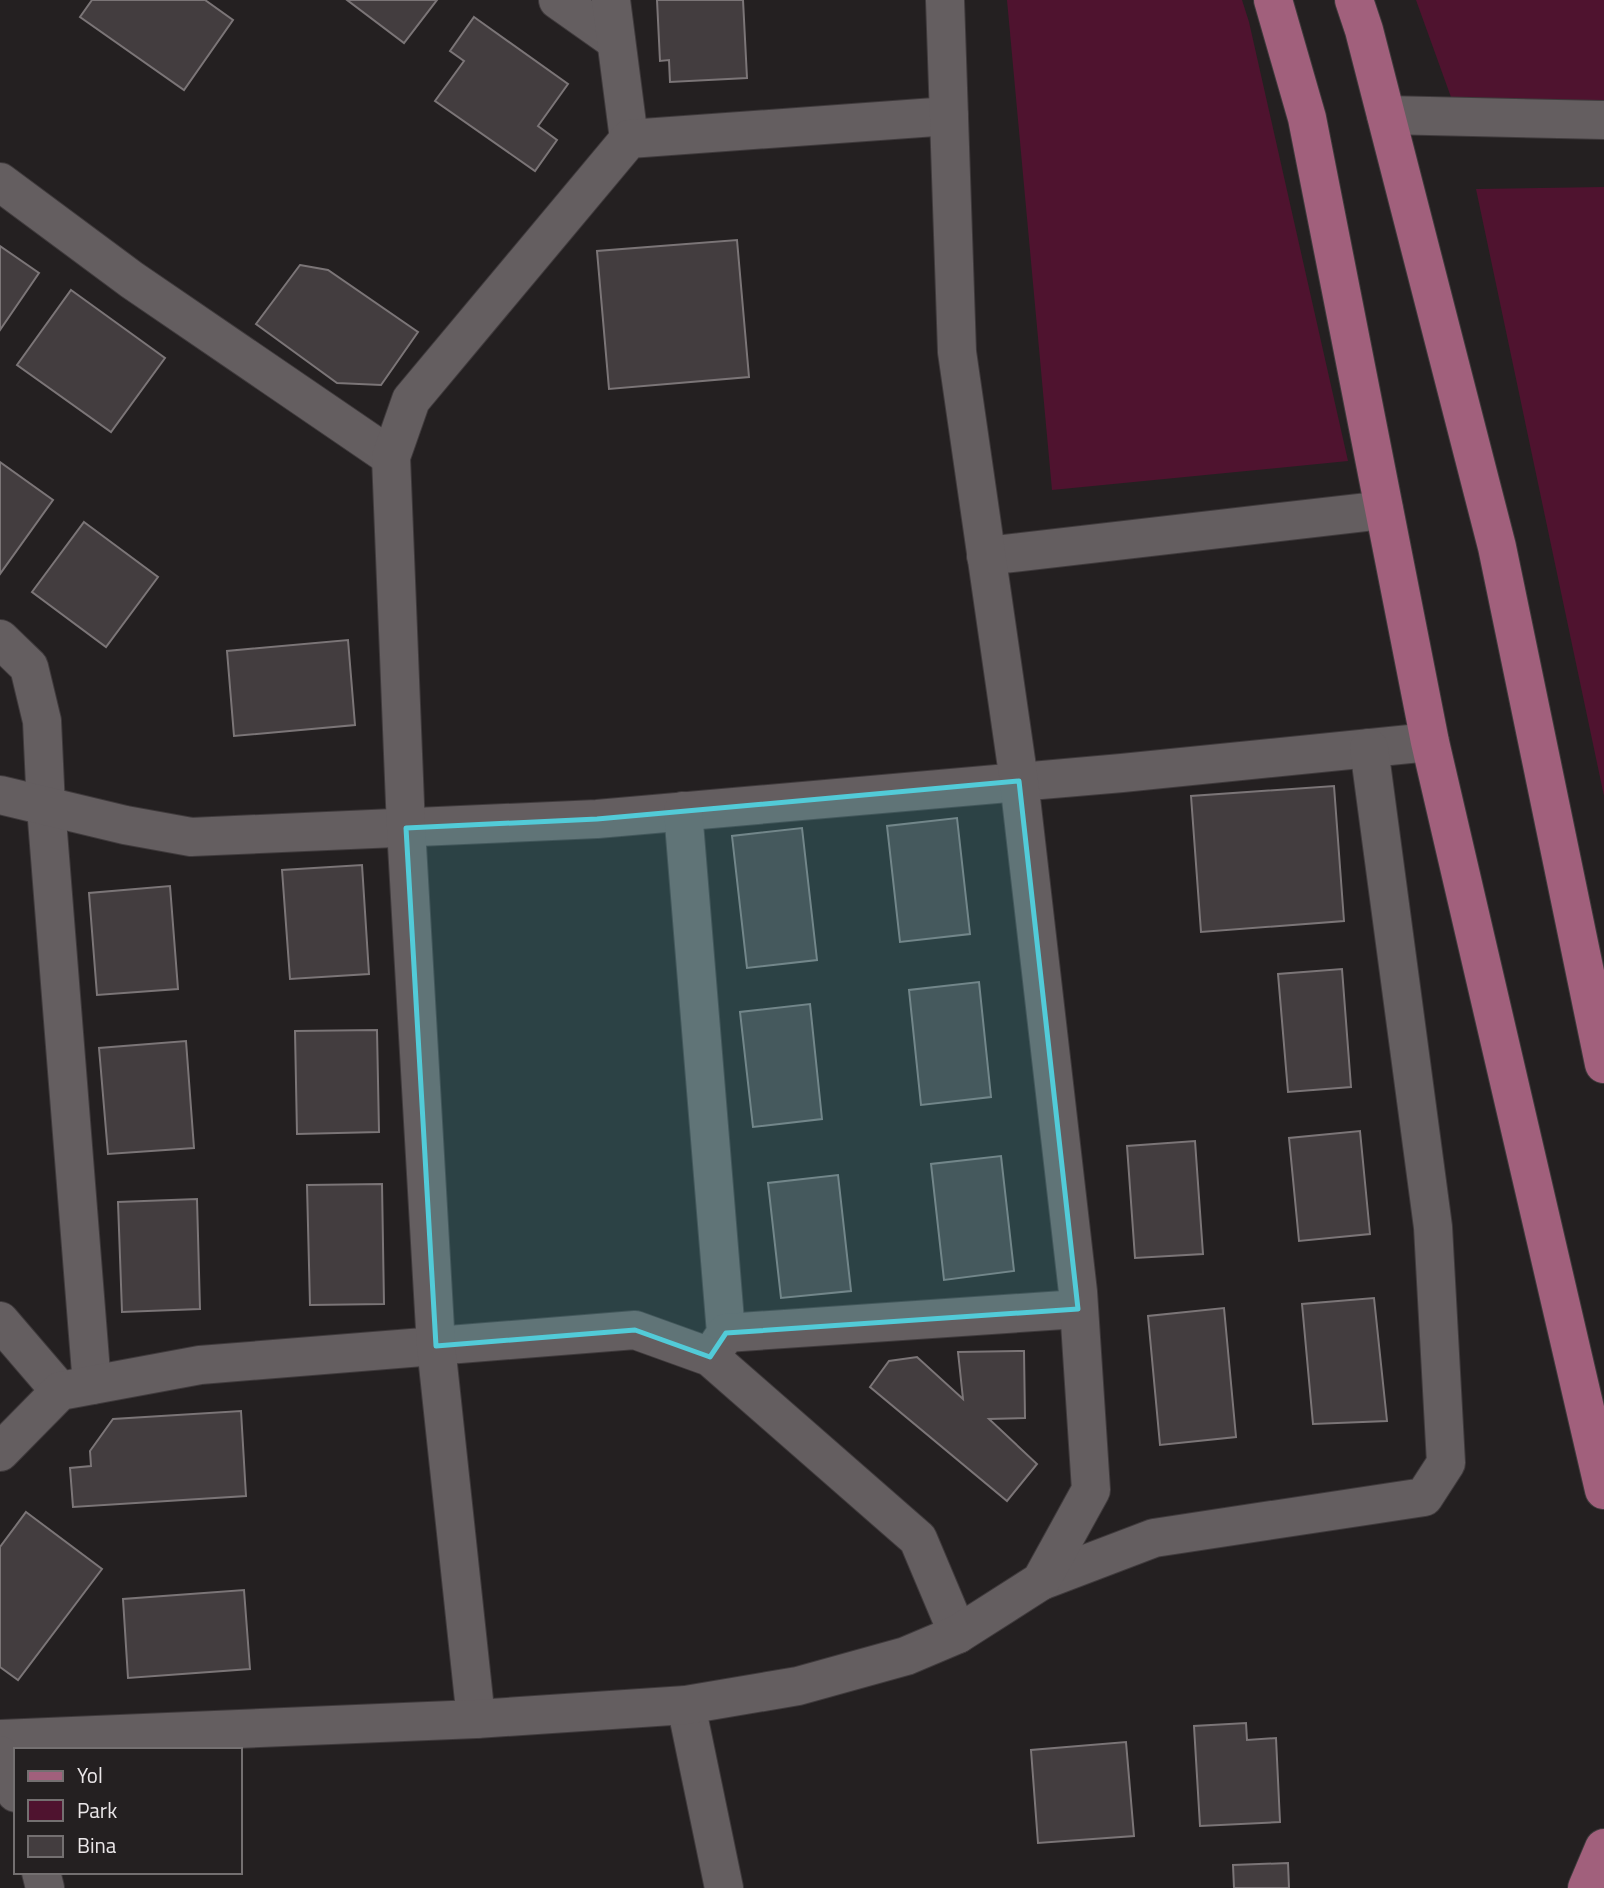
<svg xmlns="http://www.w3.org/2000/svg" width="1604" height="1888" viewBox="0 0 1604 1888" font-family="'Titillium Web',sans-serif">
<rect width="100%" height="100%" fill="#242021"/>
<!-- green -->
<g fill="#4f132f">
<polygon points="1007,0 1242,0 1249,22 1348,461 1052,490"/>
<polygon points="1416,0 1604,0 1604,106 1456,111"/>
<polygon points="1604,187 1604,796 1476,189"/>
</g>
<!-- building -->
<g fill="#433d3f" stroke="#7b7577" stroke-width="2">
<polygon points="92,0 205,0 233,20 184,90 80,17"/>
<polygon points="347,0 437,0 404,43"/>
<polygon points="657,0 743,0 747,78 670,82 669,60 660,61"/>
<polygon points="474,17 568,84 538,126 557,140 535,171 435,101 464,61 450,51"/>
<polygon points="737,240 749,377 609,389 597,251"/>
<polygon points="0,246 39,273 0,330"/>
<polygon points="300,265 328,270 418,332 381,385 337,383 256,324"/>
<polygon points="71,290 165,358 111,432 17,365"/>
<polygon points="0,462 53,500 0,574"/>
<polygon points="84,522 158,577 106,647 32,592"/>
<polygon points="348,640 355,725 234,736 227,651"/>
<polygon points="1334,786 1344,921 1201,932 1191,796"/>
<polygon points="957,818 970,934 900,942 887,826"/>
<polygon points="802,828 817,960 747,968 732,836"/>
<polygon points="362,865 369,974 290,979 282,870"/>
<polygon points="170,886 178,989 97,995 89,893"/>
<polygon points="1342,969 1351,1087 1288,1092 1278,974"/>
<polygon points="979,982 991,1097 921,1105 909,990"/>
<polygon points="810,1004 822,1119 753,1127 740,1012"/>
<polygon points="377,1030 379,1132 297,1134 295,1031"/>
<polygon points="186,1041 194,1148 108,1154 99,1048"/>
<polygon points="1360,1131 1370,1234 1299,1241 1289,1138"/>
<polygon points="1195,1141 1203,1254 1135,1258 1127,1146"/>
<polygon points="1001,1156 1014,1271 944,1280 931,1164"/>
<polygon points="838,1175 851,1291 781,1298 768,1183"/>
<polygon points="382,1184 384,1304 310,1305 307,1185"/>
<polygon points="197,1199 200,1309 122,1312 118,1202"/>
<polygon points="1374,1298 1387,1421 1313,1424 1302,1304"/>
<polygon points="1224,1308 1236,1437 1160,1445 1148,1316"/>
<polygon points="1024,1351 1025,1418 989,1419 1037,1464 1007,1501 870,1387 889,1361 917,1357 963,1399 958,1352"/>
<polygon points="241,1411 246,1496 73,1507 70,1468 91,1466 90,1451 113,1419"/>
<polygon points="26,1512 102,1569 18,1680 0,1667 0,1547"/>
<polygon points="244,1590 250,1669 128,1678 123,1599"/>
<polygon points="1246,1723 1247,1740 1276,1738 1280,1822 1200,1826 1194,1726"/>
<polygon points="1126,1742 1134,1836 1038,1843 1031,1750"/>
<polygon points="1288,1863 1289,1888 1234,1888 1233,1865"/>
</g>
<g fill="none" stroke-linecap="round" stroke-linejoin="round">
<!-- minor casing -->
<g stroke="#3f3a3c" stroke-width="40">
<g id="minor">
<polyline points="558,0 616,41"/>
<polyline points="611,0 629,139"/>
<polyline points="1386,115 1604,120"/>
<polyline points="0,182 132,280 391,457"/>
<polyline points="986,556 1384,510"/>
<polyline points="0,639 29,667 42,721 46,807 92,1385"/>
<polyline points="0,795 125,825 191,837 597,819 1122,773 1430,742"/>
<polyline points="683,811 726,1333 710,1357"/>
<polyline points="0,1321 60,1391"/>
<polyline points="726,1333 1078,1309"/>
<polyline points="0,1452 60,1391 200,1365 635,1330 710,1357 918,1539 958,1634"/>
<polyline points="1041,1581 1154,1538 1424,1497 1446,1463 1433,1227 1369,748"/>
<polyline points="686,1705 724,1888"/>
<polyline points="476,1719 436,1346 406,828 391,457 411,400 629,139 949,116"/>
<polyline points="0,1739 476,1719 686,1705 798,1686 906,1656 958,1634 1041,1581 1091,1490 1078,1292 1019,781 957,352 945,0"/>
<polyline points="0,1755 16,1793"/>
<polyline points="41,1872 45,1888"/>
</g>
</g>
<!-- major casing -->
<g stroke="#3f3a3c" stroke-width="40">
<g id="major">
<polyline points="1273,0 1307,118 1430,742 1604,1490"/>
<polyline points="1354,0 1364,30 1497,547 1604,1064"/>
<polyline points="1587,1888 1604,1848"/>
</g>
</g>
<!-- minor -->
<use href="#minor" stroke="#645e60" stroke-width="38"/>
<!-- major -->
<use href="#major" stroke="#a1607c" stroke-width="38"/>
</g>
<!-- marked area -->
<path fill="#52cbd8" fill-opacity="0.2" stroke="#52cbd8" stroke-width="5" stroke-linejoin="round" d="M1019 781 1078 1309 726 1333 710 1357 635 1330 436 1346 406 828 597 819Z"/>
<!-- legend -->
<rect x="14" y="1748" width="228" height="126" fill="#242021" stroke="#747071" stroke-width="2"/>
<rect x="28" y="1771" width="35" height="10" fill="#a1607c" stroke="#747071" stroke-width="2"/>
<text x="77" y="1783" font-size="21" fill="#ebe7e9">Yol</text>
<rect x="28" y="1800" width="35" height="21" fill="#4f132f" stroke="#747071" stroke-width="2"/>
<text x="77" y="1818" font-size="21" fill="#ebe7e9">Park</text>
<rect x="28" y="1836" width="35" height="21" fill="#433d3f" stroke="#747071" stroke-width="2"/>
<text x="77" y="1853" font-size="21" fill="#ebe7e9">Bina</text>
</svg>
